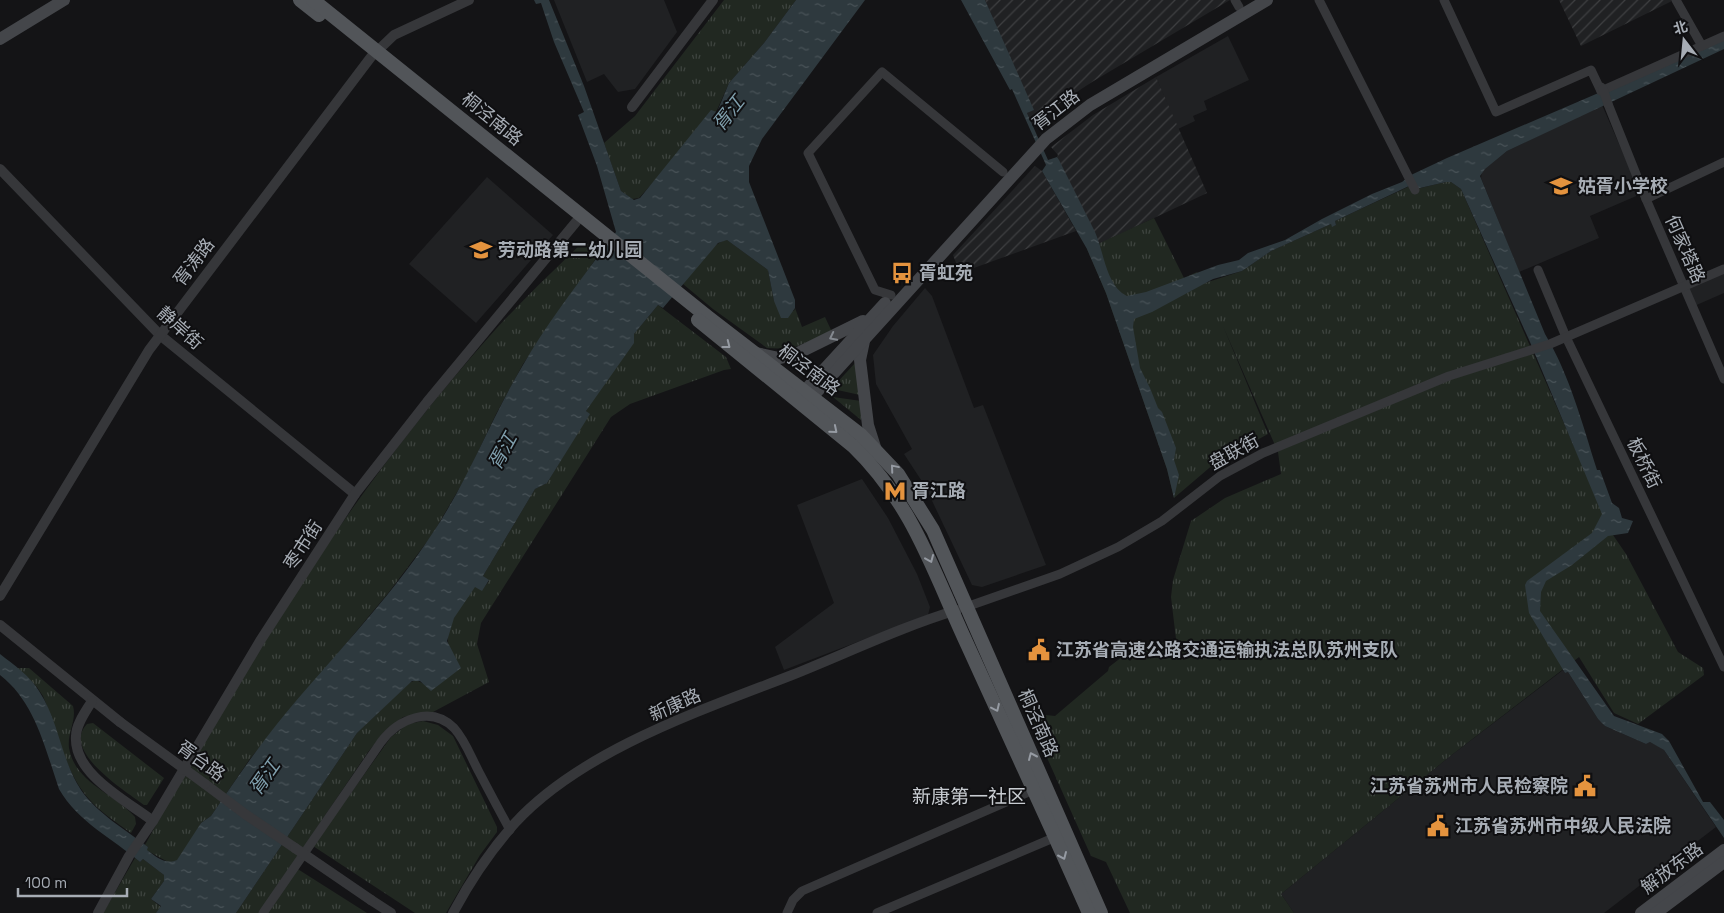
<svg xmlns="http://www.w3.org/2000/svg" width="1724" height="913" viewBox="0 0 1724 913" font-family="'Space Grotesk','Noto Sans SC',sans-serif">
<defs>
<pattern id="industrial-furrows" width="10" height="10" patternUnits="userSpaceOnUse" patternTransform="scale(1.25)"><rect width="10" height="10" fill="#202123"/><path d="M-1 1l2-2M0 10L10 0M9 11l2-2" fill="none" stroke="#3e3f41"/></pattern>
<pattern id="grass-tufts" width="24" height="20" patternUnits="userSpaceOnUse" patternTransform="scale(1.25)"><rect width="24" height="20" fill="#212821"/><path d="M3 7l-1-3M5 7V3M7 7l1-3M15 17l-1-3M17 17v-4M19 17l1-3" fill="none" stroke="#3e443f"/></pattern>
<pattern id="water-ripples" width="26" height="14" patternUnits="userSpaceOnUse" patternTransform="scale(1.25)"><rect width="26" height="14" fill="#2e393e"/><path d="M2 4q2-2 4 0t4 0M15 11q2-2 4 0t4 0" fill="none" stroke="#495358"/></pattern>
</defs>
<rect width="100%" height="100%" fill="#141416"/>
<!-- built -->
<g fill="#202123">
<polygon points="554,0 664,0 677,32 635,89 618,92 604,74 587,82"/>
<polygon points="1228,36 1249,80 1204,101 1207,110 1193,116 1195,121 1178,129 1156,77"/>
<polygon points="1602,105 1641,194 1590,216 1599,238 1519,272 1481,178 1482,171 1507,151"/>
<polygon points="487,177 553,235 476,323 409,264"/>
<polygon points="1724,271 1724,293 1692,307 1683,289"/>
<polygon points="925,288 932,296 974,408 983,405 1046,565 982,587 972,585 925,486 904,454 912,449 876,384 873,355 893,326"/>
<polygon points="862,479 888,518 917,574 930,607 928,615 784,670 775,647 834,603 797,505"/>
<polygon points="1563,670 1565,673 1568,672 1598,719 1605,726 1646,744 1650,742 1658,746 1664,750 1716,827 1604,913 1294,913 1281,894 1449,757"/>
</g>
<!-- industrial -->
<g fill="url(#industrial-furrows)">
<polygon points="985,0 1230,0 1092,82 1054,107 1033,125 1027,113 1033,110"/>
<polygon points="1559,0 1674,0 1581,46"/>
<polygon points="1156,77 1207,193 1099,244 1057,157 1058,155 1051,147 1093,115"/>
<polygon points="1035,166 1042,171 1076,231 960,273 953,255"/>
</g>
<!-- grass -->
<g fill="url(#grass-tufts)">
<polygon points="724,0 796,0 764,43 729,83 716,112 639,198 632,199 621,191 604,143 635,116"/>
<polygon points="1446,182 1451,182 1461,189 1613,535 1626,554 1678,652 1703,668 1704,675 1638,724 1614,713 1579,657 1449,757 1281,894 1294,913 1130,913 1106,862 1091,856 1027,713 1055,716 1108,671 1109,667 1127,653 1176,639 1171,597 1173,580 1191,521 1225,498 1281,474 1278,452 1223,326 1268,434 1215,463 1174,498 1167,469 1106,293 1087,249 1154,218 1184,278 1197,272 1205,283 1242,271 1271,251 1331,224 1332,226 1336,225 1335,221 1410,186 1412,190"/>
<path d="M727 240 768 270 774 301 794 311 795 308 802 327 825 317 832 332 790 349 767 348 713 309 683 284C692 272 713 241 727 240Z"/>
<path d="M584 241 599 254 523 364 496 414 467 475 432 535 389 592 249 760 211 816 201 823 182 856 175 862H168L146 850 148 847 145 845C241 668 354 488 488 338 518 304 551 273 584 241Z"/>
<path d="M658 305 726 357 731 369 724 370 630 404 611 417 481 623 477 644 489 682 433 712 403 717 385 731 368 752 259 913H236L357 733 409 683 416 680 424 684 449 647C443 625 464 603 475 586L482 590 489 581 483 576 535 489 547 483 589 414 586 411 634 334Z"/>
<polygon points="856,362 860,395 833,389 833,387"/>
<polygon points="833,397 861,401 861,420"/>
<path d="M17 668H29L73 706C77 720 67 733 69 748 75 783 114 793 135 817L136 824 131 833C116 822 100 812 89 799 64 771 57 729 43 696L37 687Z"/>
<polygon points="423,721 438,725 453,736 497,827 497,832 480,855 446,913 415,913 313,846 391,737 408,724"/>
<path d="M93 723 164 778 147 805H144C127 792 60 751 87 724Z"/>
<polygon points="135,858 140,862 143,859 164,875 164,881 151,899 161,907 156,913 103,913"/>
<polygon points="296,868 367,913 267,913"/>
</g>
<!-- water -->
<g fill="url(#water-ripples)">
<path d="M534 0H549L584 86 621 191 634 200 640 198 711 110 717 112 729 83 764 43 796 0H865L762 139 749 166V182L795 300V308L788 318H781L774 301 768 270 727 240 718 243 663 308 658 305 634 334V343L586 411 590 414 547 483 535 489 483 576 489 580 482 591 475 587 454 618 447 641 461 668 431 691 420 681H412L357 733 236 913H156L161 906 151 899 164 881V875L143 859 140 862C112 838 78 822 59 789 45 748 35 702 0 675V654C14 665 30 676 39 691 59 721 61 760 81 790 98 814 126 830 148 847L147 850C156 857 165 865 177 860L201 823 211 816C232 785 253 754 277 724 328 661 387 603 432 534 468 481 490 420 523 365 550 318 584 276 616 232L597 166 578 115 584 112 554 42 541 3 536 4Z"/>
<path d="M961 0H985L1034 110 1027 113 1048 160 1057 157 1059 160C1071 184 1083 208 1095 232 1104 252 1106 286 1127 296L1146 292 1218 265 1239 260 1248 253 1285 240 1322 219 1372 194 1402 182 1411 175 1447 158 1724 39V49L1507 151 1485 169 1480 176 1545 334C1570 376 1582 423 1597 470H1600L1612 503 1619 508 1622 518 1633 521 1628 533 1608 536 1572 565 1546 581 1541 592 1540 611 1614 716 1662 734 1669 741 1703 802H1710L1724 820V838L1664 750 1650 742 1646 744 1605 726 1598 719 1568 672 1565 673 1529 613 1525 585 1527 581 1592 533 1602 514 1530 342 1461 189 1451 182H1446L1411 190 1409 186 1335 221 1336 225 1332 227 1331 224 1271 251 1242 271 1213 279 1152 312 1134 319 1133 327 1140 368 1150 388 1158 408 1162 412 1176 448 1174 460 1179 475 1174 498 1167 469 1106 293 1087 249 1042 171 1046 165 1012 89 1010 90Z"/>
</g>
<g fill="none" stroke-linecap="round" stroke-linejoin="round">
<!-- minor -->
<g stroke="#36373a" stroke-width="9">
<polyline points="1235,0 1239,7"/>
<polyline points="1319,0 1415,190"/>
<polyline points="1444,0 1496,112 1591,70 1601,91 1601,87 1602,88"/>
<polyline points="1676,0 1702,46"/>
<polyline points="1601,91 1724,36"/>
<polyline points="1608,104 1646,199 1724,379"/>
<polyline points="1646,199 1724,162"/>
<polyline points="1538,270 1566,337 1724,667"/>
<polyline points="891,295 875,290 808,153 882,72 1003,172"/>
<polyline points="966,607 1060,574 1118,547 1162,521 1220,476 1263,453 1449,376 1550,344 1724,269"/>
<path d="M263 913 381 742C398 719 431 705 454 728 465 740 471 757 479 772 489 791 499 810 510 830"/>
<polyline points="787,913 793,900 802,891 1038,788"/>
<polyline points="877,913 1058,836"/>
</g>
<!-- tertiary -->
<g stroke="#36373a" stroke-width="10">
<polyline points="632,107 713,0"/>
<polyline points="0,169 160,335 355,494"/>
<polyline points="0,596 149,350 371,57 394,35 469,0"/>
<polyline points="0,625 120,722"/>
<path d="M92 701C86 711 76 724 76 736 73 774 127 801 153 821"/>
<polyline points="205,784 245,814 295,848"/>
<polyline points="371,900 391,913"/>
<polyline points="98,913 129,856 153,821 260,641 355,494 427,402 576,222"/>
<path d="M453 913C470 881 491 850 515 823 582 750 702 710 792 675 847 653 901 627 957 610"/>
</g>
<!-- secondary -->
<g stroke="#44464a" stroke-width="12">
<polyline points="0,39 64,0"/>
<polyline points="864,341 860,360 868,425 875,447"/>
<polyline points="756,353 779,358 794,355 863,321"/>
<polyline points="797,399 885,303"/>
<polyline points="805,405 1046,139 1090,105 1267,0"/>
<polyline points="1641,913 1724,850"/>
<polyline points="1656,913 1724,862"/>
</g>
<!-- primary -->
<g stroke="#525559" stroke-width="14">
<polyline points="300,0 319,15"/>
<polyline points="313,0 709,318 861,435 898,474 933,530 1101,913"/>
<path d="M698 320 853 446C913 504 933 571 967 644 1008 733 1049 823 1089 913"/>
</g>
<!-- minor-bridge -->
<polyline stroke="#36373a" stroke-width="9" points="1603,89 1608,104"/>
<!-- tertiary-bridge -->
<g stroke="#36373a" stroke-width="10">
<polyline points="120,722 205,784"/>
<polyline points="295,848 371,900"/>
</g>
</g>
<!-- one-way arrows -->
<defs><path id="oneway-chevron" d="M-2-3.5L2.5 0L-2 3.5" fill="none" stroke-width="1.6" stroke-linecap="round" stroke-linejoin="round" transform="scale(1.25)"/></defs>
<use stroke="#848990" href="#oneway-chevron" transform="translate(833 337) rotate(153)"/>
<g stroke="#969ba3">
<use href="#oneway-chevron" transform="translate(727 345) rotate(38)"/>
<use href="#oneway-chevron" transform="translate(834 430) rotate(40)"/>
<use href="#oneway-chevron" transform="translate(894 468) rotate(-130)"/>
<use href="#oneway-chevron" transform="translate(930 559) rotate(67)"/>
<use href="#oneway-chevron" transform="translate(996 708) rotate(65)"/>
<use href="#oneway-chevron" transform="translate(1032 756) rotate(-114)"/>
<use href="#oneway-chevron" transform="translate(1063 856) rotate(66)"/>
</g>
<!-- icons -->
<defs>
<g id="school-bare" transform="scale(1.725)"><path d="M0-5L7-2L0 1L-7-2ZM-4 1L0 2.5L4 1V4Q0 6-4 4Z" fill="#e4933e" stroke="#0f0f11" stroke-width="2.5" paint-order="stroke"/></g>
<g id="bus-bare" transform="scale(1.725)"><path d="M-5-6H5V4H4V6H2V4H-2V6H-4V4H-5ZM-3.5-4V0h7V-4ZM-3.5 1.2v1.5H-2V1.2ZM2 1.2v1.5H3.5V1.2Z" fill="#e4933e" stroke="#0f0f11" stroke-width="2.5" paint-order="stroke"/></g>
<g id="metro-bare" transform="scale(1.725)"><path d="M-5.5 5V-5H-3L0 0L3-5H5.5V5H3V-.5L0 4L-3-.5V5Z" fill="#e4933e" stroke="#0f0f11" stroke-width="2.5" paint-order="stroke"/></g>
<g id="civic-bare" transform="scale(1.725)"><path d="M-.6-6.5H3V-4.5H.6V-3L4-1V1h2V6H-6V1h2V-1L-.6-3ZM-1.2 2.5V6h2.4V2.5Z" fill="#e4933e" stroke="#0f0f11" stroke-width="2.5" paint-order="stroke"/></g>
</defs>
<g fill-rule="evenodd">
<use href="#school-bare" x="1561" y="186"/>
<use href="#school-bare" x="481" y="250"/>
<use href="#bus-bare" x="902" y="273"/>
<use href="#metro-bare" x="895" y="491"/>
<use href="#civic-bare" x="1039" y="650"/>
<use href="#civic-bare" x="1585" y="786"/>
<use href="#civic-bare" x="1438" y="826"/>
</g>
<g text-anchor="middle" stroke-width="4" stroke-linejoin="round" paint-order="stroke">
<!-- street labels -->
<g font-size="18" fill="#a7adb5" stroke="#0f0f11">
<text transform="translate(1056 110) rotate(-38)" y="6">胥江路</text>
<text transform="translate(492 119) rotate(39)" y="6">桐泾南路</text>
<text transform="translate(1685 249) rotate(66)" y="6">何家塔路</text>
<text transform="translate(194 262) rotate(-53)" y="6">胥涛路</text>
<text transform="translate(180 328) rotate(42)" y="6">静岸街</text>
<text transform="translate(809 370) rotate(37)" y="6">桐泾南路</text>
<text transform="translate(1234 452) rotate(-29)" y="6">盘联街</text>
<text transform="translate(1644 463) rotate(64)" y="6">板桥街</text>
<text transform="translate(303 545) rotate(-57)" y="6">枣市街</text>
<text transform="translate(675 705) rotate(-24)" y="6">新康路</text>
<text transform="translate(1038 723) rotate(66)" y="6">桐泾南路</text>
<text transform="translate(201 761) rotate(36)" y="6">胥台路</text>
<text transform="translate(1672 868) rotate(-37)" y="6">解放东路</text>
</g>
<!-- poi labels -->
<g font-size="18" font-weight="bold" fill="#a7adb5" stroke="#0f0f11" text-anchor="start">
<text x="1578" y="192">姑胥小学校</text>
<text x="498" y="256">劳动路第二幼儿园</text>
<text x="919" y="279">胥虹苑</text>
<text x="912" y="497">胥江路</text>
<text x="1056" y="656">江苏省高速公路交通运输执法总队苏州支队</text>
<text x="1568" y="792" text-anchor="end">江苏省苏州市人民检察院</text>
<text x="1455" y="832">江苏省苏州市中级人民法院</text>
</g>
<!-- water labels -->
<g font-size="19" font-style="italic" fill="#80a0ae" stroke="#0f0f11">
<text transform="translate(728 113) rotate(-52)" y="7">胥江</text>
<text transform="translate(502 451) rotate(-61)" y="7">胥江</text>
<text transform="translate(264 777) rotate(-55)" y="7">胥江</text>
</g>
<!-- neighbourhood labels -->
<g font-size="19" fill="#c8ccd1" stroke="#0f0f11">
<text x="969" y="803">新康第一社区</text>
</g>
</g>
<!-- north arrow -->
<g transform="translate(1684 40) rotate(344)" stroke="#0f0f11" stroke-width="4" paint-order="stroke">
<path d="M0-4L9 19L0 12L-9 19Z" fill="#a7adb5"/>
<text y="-8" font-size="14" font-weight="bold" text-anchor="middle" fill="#a7adb5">北</text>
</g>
<!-- scale -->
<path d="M18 888v8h109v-8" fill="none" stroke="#a7adb5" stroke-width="2.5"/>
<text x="25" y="888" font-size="15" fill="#a7adb5" stroke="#0f0f11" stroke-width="4" paint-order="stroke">100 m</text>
</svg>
